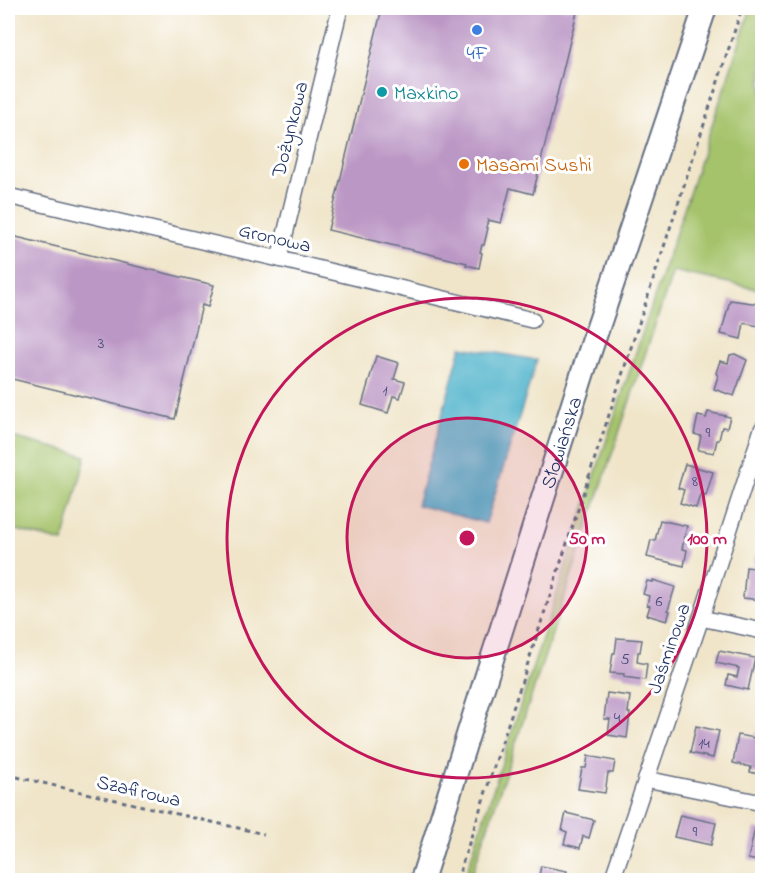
<svg xmlns="http://www.w3.org/2000/svg" width="770" height="888" viewBox="0 0 770 888" font-family="'Indie Flower',sans-serif">
<rect width="100%" height="100%" fill="#fff"/>
<filter id="ink" filterUnits="userSpaceOnUse"><feTurbulence type="fractalNoise" baseFrequency=".0167" numOctaves="2"/><feDisplacementMap in="SourceGraphic" scale="12" xChannelSelector="R" yChannelSelector="G"/><feConvolveMatrix kernelMatrix="1 2 1 2 8 2 1 2 1" color-interpolation-filters="sRGB"/></filter>
<filter id="wash" filterUnits="userSpaceOnUse"><feTurbulence type="fractalNoise" baseFrequency=".008" numOctaves="4" result="noise"/><feDisplacementMap in="SourceGraphic" scale="24" xChannelSelector="R" yChannelSelector="G"/><feGaussianBlur stdDeviation="1.35" result="paint"/><feColorMatrix in="noise" values="0 0 0 0 0 0 0 0 0 0 0 0 0 0 0 0 0 1.4 0 .05"/><feComposite in="paint" operator="in"/></filter>
<g filter="url(#wash)">
<rect width="100%" height="100%" fill="#f0e5c9"/>
<!-- green -->
<g fill="#a5c36a" stroke="#607964" stroke-width="1.5">
<polygon points="751,8 762,8 762,290 673,271 470,880 464,880 596,472"/>
<polygon points="8,436 86,456 63,542 8,528"/>
</g>
<!-- water -->
<polygon fill="#4ab0c9" stroke="#327094" stroke-width="1.5" points="461,347 537,360 486,523 417,505"/>
<g id="blocks">
<!-- building -->
<g fill="#bb97c5">
<polygon points="382,8 578,8 533,194 510,188 501,223 488,220 486,228 488,228 484,245 482,245 480,252 482,253 479,268 466,265 467,263 328,230"/>
<polygon points="8,235 214,285 208,307 202,305 175,419 8,378"/>
<polygon points="730,300 759,304 759,306 762,307 762,327 744,323 741,339 721,334"/>
<polygon points="735,354 747,360 734,396 714,389 718,376 716,373 720,361 728,363 730,355"/>
<polygon points="376,356 399,363 394,379 405,382 400,398 393,396 388,413 362,405"/>
<polygon points="708,412 730,417 727,428 722,427 719,440 717,440 714,453 698,450 701,436 694,434 698,416 706,418"/>
<polygon points="685,464 713,472 706,496 700,495 696,508 680,503 684,490 678,488"/>
<polygon points="660,520 687,526 682,549 687,550 684,566 647,557 651,540 655,541"/>
<polygon points="755,556 762,556 762,600 743,598 746,567 754,568"/>
<polygon points="653,580 675,587 668,610 670,611 667,621 647,615 650,606 647,605 649,596 643,594 647,581 653,582"/>
<polygon points="617,638 642,640 640,652 638,652 637,662 647,664 645,680 624,677 624,674 610,673 613,653 615,653"/>
<polygon points="719,651 755,658 748,690 726,685 728,675 737,677 739,668 716,663"/>
<polygon points="607,693 630,696 628,713 630,713 627,738 608,735 610,719 604,719"/>
<polygon points="696,726 719,731 713,758 690,753"/>
<polygon points="756,733 762,734 762,775 750,772 751,767 733,763 738,735 755,738"/>
<polygon points="588,756 615,761 613,773 608,773 605,793 578,789 582,768 586,768"/>
<polygon points="566,813 594,820 589,838 583,836 580,848 564,844 567,832 562,830"/>
<polygon points="680,815 716,823 711,845 674,837"/>
<polygon points="755,828 762,830 762,862 748,859"/>
<polygon points="541,866 567,871 565,880 538,880"/>
</g>
</g>
</g>
<g filter="url(#ink)">
<use href="#blocks" fill-opacity="0" stroke="#666f83" stroke-width="1.5"/>
<g fill="none" stroke-linecap="round" stroke-linejoin="round">
<!-- minor casing -->
<g stroke="#666f83" stroke-width="18">
<g id="minor">
<polyline points="8,196 279,259 532,320"/>
<polyline points="279,259 340,8"/>
<polyline points="701,618 762,631"/>
<polyline points="646,779 762,803"/>
<polyline points="612,880 701,618 762,429"/>
</g>
</g>
<!-- secondary casing -->
<g stroke="#666f83" stroke-width="26">
<g id="secondary">
<path id="s1" d="M422 880 583 372 705 8"/>
</g>
</g>
<!-- path -->
<g stroke="#666f83" stroke-width="3" stroke-dasharray="4.5 4.5" stroke-linecap="butt">
<polyline points="8,775 264,834"/>
<polyline points="457,880 742,8"/>
</g>
<!-- minor -->
<use href="#minor" stroke="#fff" stroke-width="15"/>
<!-- secondary -->
<use href="#secondary" stroke="#fff" stroke-width="22"/>
</g>
</g>
<!-- distance rings -->
<circle cx="467" cy="538" r="120" fill="#c2185b" fill-opacity=".12"/>
<g fill="none" stroke="#c2185b" stroke-width="3">
<circle cx="467" cy="538" r="120"/>
<circle cx="467" cy="538" r="240"/>
</g>
<!-- markers -->
<circle fill="#3f7fe0" stroke="#fff" stroke-width="2" cx="477" cy="30" r="6"/>
<circle fill="#0f9aa8" stroke="#fff" stroke-width="2" cx="382" cy="92" r="6"/>
<circle fill="#e8710a" stroke="#fff" stroke-width="2" cx="464" cy="164" r="6"/>
<g text-anchor="middle" stroke-width="6" stroke-linejoin="round" paint-order="stroke">
<!-- number labels -->
<g font-size="16" fill="#434978">
<text x="101" y="348">3</text>
<text x="385" y="395">1</text>
<text x="708" y="437">9</text>
<text x="695" y="486">8</text>
<text x="659" y="606">6</text>
<text x="625" y="664">5</text>
<text x="617" y="722">4</text>
<text x="704" y="748">14</text>
<text x="695" y="836">9</text>
</g>
<!-- shop labels -->
<g font-size="20" fill="#366cbe" stroke="#fff">
<text x="477" y="59">4F</text>
</g>
<!-- culture labels -->
<g font-size="20" fill="#0d838f" stroke="#fff" text-anchor="start">
<text x="394" y="99">Maxkino</text>
</g>
<!-- street labels -->
<g font-size="20" fill="#1b2f5e" stroke="#fff">
<text transform="translate(289 129) rotate(-76)" y="7">Dożynkowa</text>
<text transform="translate(275 237) rotate(13)" y="7">Gronowa</text>
<text dy="7" stroke="none"><textPath href="#s1" startOffset="459">Słowiańska</textPath></text>
<text transform="translate(668 648) rotate(-71)" y="7">Jaśminowa</text>
<text transform="translate(139 790) rotate(13)" y="7">Szafirowa</text>
</g>
<!-- food labels -->
<g font-size="20" fill="#c56008" stroke="#fff" text-anchor="start">
<text x="476" y="171">Masami Sushi</text>
</g>
</g>
<circle cx="467" cy="538" r="9" fill="#c2185b" stroke="#fff" stroke-width="3"/>
<g font-size="18" text-anchor="middle" font-weight="bold" fill="#c2185b" stroke="#fff" stroke-width="6" stroke-linejoin="round" paint-order="stroke">
<text x="587" y="544">50 m</text>
<text x="707" y="544">100 m</text>
</g>
<!-- margin -->
<rect width="770" height="888" fill="none" stroke="#fff" stroke-width="30"/>
</svg>
